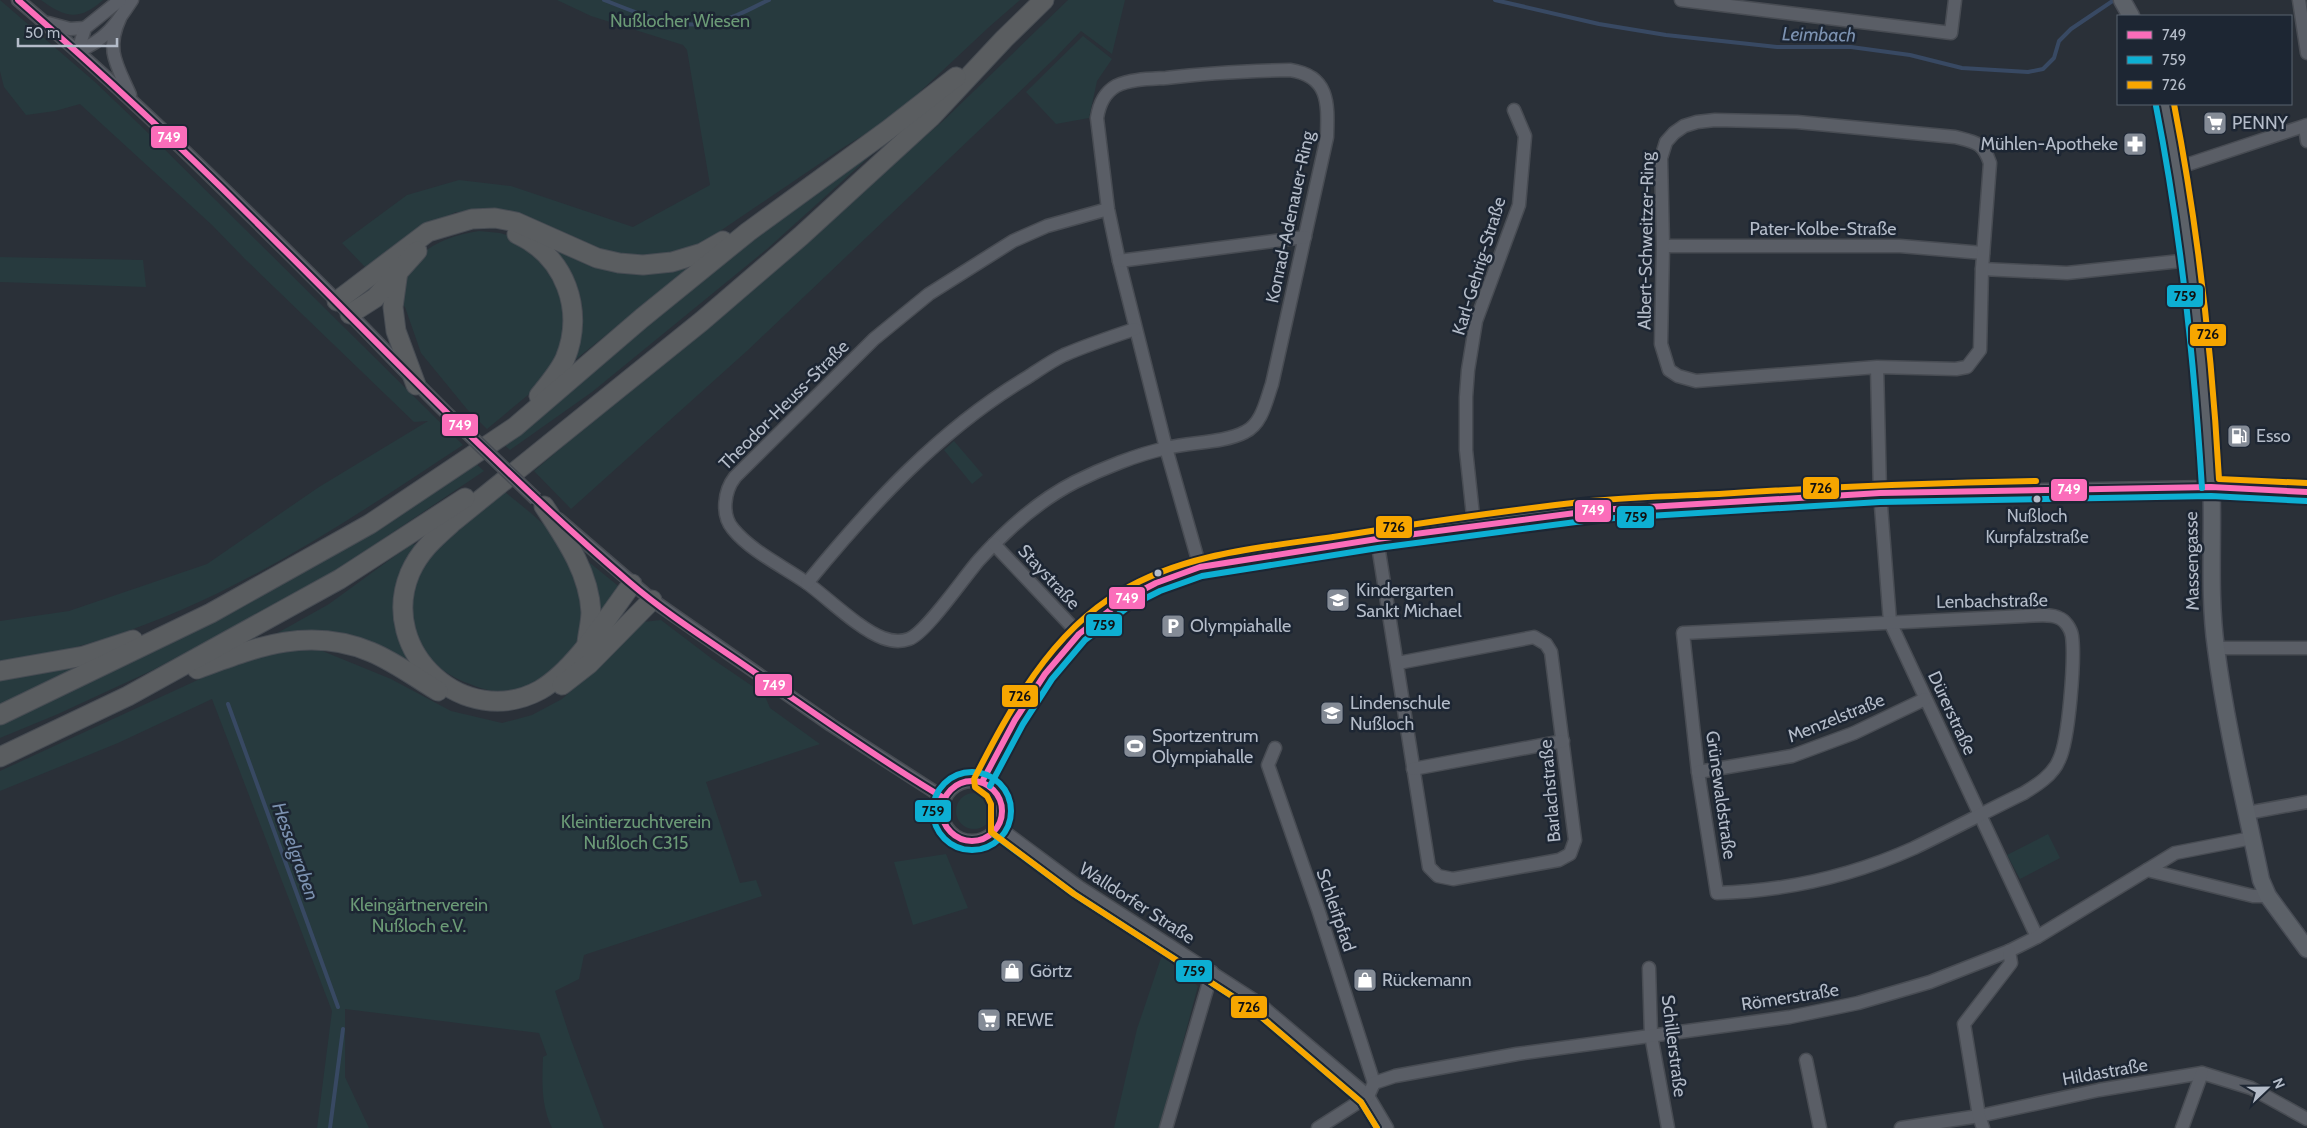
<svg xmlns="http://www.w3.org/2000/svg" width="2307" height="1128" viewBox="0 0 2307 1128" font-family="Cabin,sans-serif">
<rect width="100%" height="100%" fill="#2a3038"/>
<!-- green -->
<g fill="#273a3e">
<path d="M0 0 95 82 141 126 463 445C349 520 235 598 104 639 70 649 35 658 0 662V621L69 611 207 564 319 487 428 421 414 422 245 259 212 225 80 104 55 111 26 115 4 87 0 71Z"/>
<path d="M41 0H103C80 21 65 18 41 0Z"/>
<polygon points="557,0 1020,0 989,27 893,117 844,147 704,242 670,256 638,259 597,251 483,213 456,212 412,233 365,267 342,243 407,195 459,180 511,186 633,227 710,185 687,50 683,45 591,16"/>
<polygon points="1068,0 1125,0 1112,54 1081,31 1055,58 748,350 571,509 534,471 943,121"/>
<polygon points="1083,36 1112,59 1097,81 1089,118 1056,124 1026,92"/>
<polygon points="916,118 897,142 879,148 767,249 592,392 510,450 500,441 755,233"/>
<path d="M479 231 500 233 520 239 563 283 566 345 534 390 487 429 466 408 421 353 405 307 399 302C401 294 402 284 406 276 419 246 449 236 479 231Z"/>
<path d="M555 249 588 265 616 271 695 263 575 360C590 315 584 286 555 249Z"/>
<polygon points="0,257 143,260 146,287 0,282"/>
<polygon points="954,441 983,475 972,484 944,450"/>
<polygon points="473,461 484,471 325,578 153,670 58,714 0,738 0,723"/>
<path d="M505 492C525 509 552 527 564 551 587 598 594 654 539 681 528 686 515 692 503 692 492 692 479 688 470 684 414 665 393 607 427 557 432 550 440 545 447 539 466 523 485 507 505 492Z"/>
<path d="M416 544V551L404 572 418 668C395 655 371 638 344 634 321 630 298 633 274 635L329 604 410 545Z"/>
<polygon points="585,559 622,589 596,623"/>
<path d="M661 620 711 658 764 694 770 708 820 744 706 782 740 883 756 880 762 896 584 955 579 979 555 991 570 1037 604 1128H552C541 1105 542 1082 543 1057L547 1055 539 1033 345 1009V1077L369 1128H317L332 1011 212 699 118 743 0 791V771L228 666 275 651 320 650 391 679 451 711 502 723 532 715 562 699 602 663 643 622Z"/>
<polygon points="100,658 0,706 0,680 35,675"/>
<circle cx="974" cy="811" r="18"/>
<polygon points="2048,834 2060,858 2020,879 2007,855"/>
<polygon points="946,854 968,908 913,925 894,862"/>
<polygon points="1162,955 1198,986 1160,1128 1114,1128 1137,1029"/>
</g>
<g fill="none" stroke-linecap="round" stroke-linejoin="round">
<!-- stream -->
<g stroke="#384963" stroke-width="4">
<path d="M604 0C646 16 681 34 726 19 741 15 755 6 769 0"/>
<polyline points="1495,0 1599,24 1666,35 1777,47 1851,47 1910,55 1962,68 2028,72 2043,69 2054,58 2059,41 2071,29 2114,0"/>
<polyline points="228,704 338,1007"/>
<polyline points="330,1128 343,1029"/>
</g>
<!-- minor casing -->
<g stroke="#484c53" stroke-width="15">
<g id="minor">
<path d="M18 0C130 94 233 198 337 301 378 342 417 385 459 425"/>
<polyline points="1681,0 1951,33 1955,0"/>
<polyline points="2299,0 2307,53"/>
<path d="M120 18C105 50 117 65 130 95"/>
<polyline points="48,23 70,29 85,28"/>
<path d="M78 51C105 41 117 23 132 0"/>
<polyline points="78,51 85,28 120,0"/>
<polyline points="2305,126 2307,141"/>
<polyline points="2177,168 2307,125"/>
<path d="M1108 209 1047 226 1013 241 929 294 874 339 735 477C724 491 721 515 733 529 752 552 783 566 807 583 829 599 859 629 883 638 891 641 901 642 909 639 926 633 964 577 979 560 1006 530 1038 501 1075 482 1101 469 1138 454 1167 448 1190 442 1224 443 1245 432 1262 424 1266 401 1272 384L1327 137C1328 104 1330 76 1290 70 1248 71 1207 73 1166 78 1149 79 1131 79 1116 86 1104 93 1099 105 1097 118L1108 209 1119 261 1166 448 1200 567"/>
<polyline points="1663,246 1900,246 1983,253"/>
<polyline points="1119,261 1305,237"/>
<polyline points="1982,269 2067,273 2190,260"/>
<path d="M1877 367 1956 369 1967 367 1980 350 1982 269 1990 163C1983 142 1975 142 1955 137L1797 122 1715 120 1697 122 1684 126 1674 133 1666 142 1661 158 1663 246 1661 344 1669 370 1678 376 1696 381 1877 367 1880 493 1890 622 2037 937"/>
<polyline points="558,519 652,600 831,725 944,798"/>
<polyline points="1474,525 1466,450 1466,397 1468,370 1476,321 1519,205 1525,136 1514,110"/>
<polyline points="1377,539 1429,867 1438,876 1453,879 1559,860 1570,854 1575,840 1551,652 1546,644 1534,637 1398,663"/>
<polyline points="994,544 1079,634"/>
<path d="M807 583C871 505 940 429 1028 377 1039 370 1051 361 1064 355 1087 345 1111 337 1135 329"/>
<path d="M2025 616C2035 616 2050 613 2059 618 2065 620 2071 629 2072 636 2075 659 2069 740 2059 760 2053 775 2037 785 2024 793 1987 811 1951 830 1914 848 1852 876 1785 891 1717 893L1698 772 1683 633Z"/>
<polyline points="2216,648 2307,648"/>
<polyline points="1275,748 1268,765 1318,909 1374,1083"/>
<polyline points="1413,769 1563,741"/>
<polyline points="1698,772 1792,756 1854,733 1925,699"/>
<circle cx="972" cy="811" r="30"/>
<polyline points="982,782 1015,720 1045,674 1079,634 1123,600 1156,583 1200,567 1377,539 1598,510 1880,493 2211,487 2307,492"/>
<polyline points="2247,813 2307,802"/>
<polyline points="998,827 1079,887 1257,1002 1368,1096 1387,1128"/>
<polyline points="2147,870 2253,896 2268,896"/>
<polyline points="1649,968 1651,1035 1668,1128"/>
<polyline points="1806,1060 1820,1128"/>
<polyline points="1166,1128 1212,972"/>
<polyline points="1318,1128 1368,1096 1374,1083 1395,1076 1517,1054 1790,1017 1858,1003 1930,982 2009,951 2037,937 2175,853 2252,838"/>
<polyline points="1901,1128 1979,1116 2099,1090 2202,1073 2251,1088 2307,1119"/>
<polyline points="1983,1128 1979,1116 1964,1024 2011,963 2009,951"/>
<polyline points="2182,1128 2202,1073"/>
</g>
</g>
<!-- major casing -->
<g stroke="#484c55" stroke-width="19">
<g id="major">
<polyline points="2122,0 2131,16"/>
<path d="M2165 104C2190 225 2204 351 2211 475 2214 532 2208 591 2216 648 2226 726 2245 803 2261 880L2268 896 2307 949"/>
</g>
</g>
<!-- highway casing -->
<g stroke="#474c53" stroke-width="21">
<g id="highway">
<path d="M517 234C565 256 585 310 565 359 559 372 548 385 539 396"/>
<polyline points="398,271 393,307 396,331 416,385"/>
<polyline points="337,301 428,232 472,219 495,218 516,222 597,258 619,263 643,265 672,262 702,253 723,241"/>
<polyline points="350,314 375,298 417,251"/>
<path d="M544 506C565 538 589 572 591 612 591 622 588 633 587 643"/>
<path d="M632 584C608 616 575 670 540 690 465 731 377 652 410 573 420 550 436 537 454 521L702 321 801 236 931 117 1004 39 1044 0"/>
<path d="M197 669C256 647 309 626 371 652 395 662 416 678 438 691"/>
<polyline points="0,671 84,656 133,640"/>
<polyline points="562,685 589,664 652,600"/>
<polyline points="0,715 211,613 370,524 515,427 642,318 748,232 888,130 956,77"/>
<polyline points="0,757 128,696 340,579 465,498"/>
</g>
</g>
<!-- minor -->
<use href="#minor" stroke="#5a5e66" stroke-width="12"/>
<!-- major -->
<use href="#major" stroke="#5c6168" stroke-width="16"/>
<!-- highway -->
<use href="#highway" stroke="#5a5d60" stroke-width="19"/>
<!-- minor-bridge casing -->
<g stroke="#484c53" stroke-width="15" stroke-linecap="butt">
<polyline id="minor-bridge" points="459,425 536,499"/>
</g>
<!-- minor-bridge -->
<use href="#minor-bridge" stroke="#5a5e66" stroke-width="12"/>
<!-- bus-1 casing -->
<g stroke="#1d2633" stroke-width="10">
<g id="bus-1">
<path d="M18 0C97 69 174 140 248 214 374 338 495 467 629 582 671 618 719 647 764 679 824 719 882 762 944 798"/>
<circle cx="972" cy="811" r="30"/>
<polyline points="982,782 1015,720 1045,674 1079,634 1123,600 1156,583 1200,567 1377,539 1598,510 1880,493 2211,487 2307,492"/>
</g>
</g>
<!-- bus-2 casing -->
<g stroke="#1d2633" stroke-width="10">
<g id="bus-2">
<path d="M2156 106C2181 232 2194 359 2202 488"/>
<circle cx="972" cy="811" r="39"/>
<polyline points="990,786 1023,724 1052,679 1085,640 1128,607 1160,591 1202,576 1378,548 1599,519 1880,502 2211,496 2307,501"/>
<polyline points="993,834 1074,894 1252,1009 1361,1102 1377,1128"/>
</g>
</g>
<!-- bus-3 casing -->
<g stroke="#1d2633" stroke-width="10">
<g id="bus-3">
<path d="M2174 104C2198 228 2212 353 2219 479L2307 483"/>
<path d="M1377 1128 1361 1102 1252 1009 1074 894 991 832V804L987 796 975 787 974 779C1010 709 1050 633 1120 592 1188 551 1270 547 1346 535 1427 522 1509 510 1590 501 1633 497 1676 496 1719 494 1825 487 1930 483 2036 481"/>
</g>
</g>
<!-- bus-1 -->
<use href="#bus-1" stroke="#fb6dba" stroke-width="6"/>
<!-- bus-2 -->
<use href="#bus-2" stroke="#0dafd3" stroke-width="6"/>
<!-- bus-3 -->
<use href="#bus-3" stroke="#f7a600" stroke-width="6"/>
</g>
<!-- icons -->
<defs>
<g id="supermarket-square" transform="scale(1.25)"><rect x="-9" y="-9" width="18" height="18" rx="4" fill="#848b96" stroke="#1d2633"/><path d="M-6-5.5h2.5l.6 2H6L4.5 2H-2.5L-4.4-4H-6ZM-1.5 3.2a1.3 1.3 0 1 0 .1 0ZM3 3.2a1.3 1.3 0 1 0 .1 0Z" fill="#fff"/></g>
<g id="pharmacy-square" transform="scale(1.25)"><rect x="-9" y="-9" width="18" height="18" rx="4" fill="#848b96" stroke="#1d2633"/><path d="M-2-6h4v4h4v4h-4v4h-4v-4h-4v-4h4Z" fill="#fff"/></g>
<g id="fuel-square" transform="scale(1.25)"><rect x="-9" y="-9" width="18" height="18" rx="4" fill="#848b96" stroke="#1d2633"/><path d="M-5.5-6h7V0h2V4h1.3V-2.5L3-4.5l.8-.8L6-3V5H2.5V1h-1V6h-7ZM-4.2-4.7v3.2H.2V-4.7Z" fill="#fff"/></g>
<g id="school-square" transform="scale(1.25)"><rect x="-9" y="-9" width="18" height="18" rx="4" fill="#848b96" stroke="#1d2633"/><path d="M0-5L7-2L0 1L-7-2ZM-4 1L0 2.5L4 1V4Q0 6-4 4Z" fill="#fff"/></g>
<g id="parking-square" transform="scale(1.25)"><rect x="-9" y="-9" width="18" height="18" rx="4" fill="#848b96" stroke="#1d2633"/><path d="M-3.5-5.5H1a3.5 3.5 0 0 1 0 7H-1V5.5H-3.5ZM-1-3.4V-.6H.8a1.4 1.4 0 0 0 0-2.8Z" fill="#fff"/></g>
<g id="stadium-square" transform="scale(1.25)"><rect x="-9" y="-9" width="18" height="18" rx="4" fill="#848b96" stroke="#1d2633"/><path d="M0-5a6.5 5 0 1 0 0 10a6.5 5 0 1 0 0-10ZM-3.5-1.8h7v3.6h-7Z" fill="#fff"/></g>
<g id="shop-square" transform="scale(1.25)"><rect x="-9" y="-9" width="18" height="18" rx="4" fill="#848b96" stroke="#1d2633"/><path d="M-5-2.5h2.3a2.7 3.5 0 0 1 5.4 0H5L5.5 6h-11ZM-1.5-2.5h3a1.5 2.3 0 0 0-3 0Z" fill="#fff"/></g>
</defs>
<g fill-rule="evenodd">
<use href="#supermarket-square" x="2215" y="123"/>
<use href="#pharmacy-square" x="2135" y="144"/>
<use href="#fuel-square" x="2239" y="436"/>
<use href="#school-square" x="1338" y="600"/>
<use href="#parking-square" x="1173" y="626"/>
<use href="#school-square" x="1332" y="713"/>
<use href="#stadium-square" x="1135" y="746"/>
<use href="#shop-square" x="1012" y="971"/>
<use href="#shop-square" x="1365" y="980"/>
<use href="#supermarket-square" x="989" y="1020"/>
</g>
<!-- markers -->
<g fill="#b4bcc9" stroke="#1d2633" stroke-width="2">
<circle cx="2037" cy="499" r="4.5"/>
<circle cx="1158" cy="573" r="4.5"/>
</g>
<g text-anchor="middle" stroke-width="5" stroke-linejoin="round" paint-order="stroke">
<!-- bus labels -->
<g font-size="17" fill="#b4bcc9" stroke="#1d2633">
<text x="2037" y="522">Nußloch<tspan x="2037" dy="21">Kurpfalzstraße</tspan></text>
</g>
<!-- park labels -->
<g font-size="18" fill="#6b9a76" stroke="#1d2633">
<text x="680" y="27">Nußlocher Wiesen</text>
<text x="636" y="828">Kleintierzuchtverein<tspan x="636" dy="21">Nußloch C315</tspan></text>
<text x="419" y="911">Kleingärtnerverein<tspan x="419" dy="21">Nußloch e.V.</tspan></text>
</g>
<!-- poi labels -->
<g font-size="18" fill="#b4bcc9" stroke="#1d2633" text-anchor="start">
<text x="2232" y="129">PENNY</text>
<text x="2118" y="150" text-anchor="end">Mühlen-Apotheke</text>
<text x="2256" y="442">Esso</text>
<text x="1356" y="596">Kindergarten<tspan x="1356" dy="21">Sankt Michael</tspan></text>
<text x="1190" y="632">Olympiahalle</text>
<text x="1350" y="709">Lindenschule<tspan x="1350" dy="21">Nußloch</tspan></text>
<text x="1152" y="742">Sportzentrum<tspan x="1152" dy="21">Olympiahalle</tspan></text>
<text x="1030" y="977">Görtz</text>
<text x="1382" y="986">Rückemann</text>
<text x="1006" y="1026">REWE</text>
</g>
<!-- street labels -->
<g font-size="18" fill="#b4bcc9" stroke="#1d2633">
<text transform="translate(1290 217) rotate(-78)" y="6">Konrad-Adenauer-Ring</text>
<text x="1823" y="235">Pater-Kolbe-Straße</text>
<text transform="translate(1646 241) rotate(-89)" y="6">Albert-Schweitzer-Ring</text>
<text transform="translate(1479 266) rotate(-73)" y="6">Karl-Gehrig-Straße</text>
<text transform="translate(784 405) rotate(-45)" y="6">Theodor-Heuss-Straße</text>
<text transform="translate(2192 561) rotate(-91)" y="6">Massengasse</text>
<text transform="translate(1049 577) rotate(47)" y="6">Staystraße</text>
<text transform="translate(1992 601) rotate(-1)" y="6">Lenbachstraße</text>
<text transform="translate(1952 713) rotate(65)" y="6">Dürerstraße</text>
<text transform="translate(1836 718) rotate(-22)" y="6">Menzelstraße</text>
<text transform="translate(1550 791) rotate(-95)" y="6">Barlachstraße</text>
<text transform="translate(1721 795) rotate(82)" y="6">Grünewaldstraße</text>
<text transform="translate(1137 903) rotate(33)" y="6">Walldorfer Straße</text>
<text transform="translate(1336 910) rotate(71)" y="6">Schleifpfad</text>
<text transform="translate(1790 997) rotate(-9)" y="6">Römerstraße</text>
<text transform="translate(1674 1046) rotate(83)" y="6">Schillerstraße</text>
<text transform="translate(2105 1072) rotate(-10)" y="6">Hildastraße</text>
</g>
<!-- water labels -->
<g font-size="19" font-style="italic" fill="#7c92b1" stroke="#1d2633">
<text transform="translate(1819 34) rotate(1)" y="7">Leimbach</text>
<text transform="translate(296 851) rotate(70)" y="7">Hesselgraben</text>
</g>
</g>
<g stroke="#1d2633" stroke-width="2">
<rect x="150" y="125" width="38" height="24" rx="5" fill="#fb6dba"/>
<rect x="2166" y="284" width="38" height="24" rx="5" fill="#0dafd3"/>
<rect x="2189" y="323" width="38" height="24" rx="5" fill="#f7a600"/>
<rect x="441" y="413" width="38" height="24" rx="5" fill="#fb6dba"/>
<rect x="1802" y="476" width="38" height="24" rx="5" fill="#f7a600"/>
<rect x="2050" y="478" width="38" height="24" rx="5" fill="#fb6dba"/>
<rect x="1574" y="499" width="38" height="24" rx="5" fill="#fb6dba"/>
<rect x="1616" y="505" width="39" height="24" rx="5" fill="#0dafd3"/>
<rect x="1375" y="515" width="38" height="24" rx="5" fill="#f7a600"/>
<rect x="1108" y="586" width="38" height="24" rx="5" fill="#fb6dba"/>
<rect x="1085" y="613" width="38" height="24" rx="5" fill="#0dafd3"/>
<rect x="754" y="673" width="39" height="24" rx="5" fill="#fb6dba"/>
<rect x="1001" y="684" width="38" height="24" rx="5" fill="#f7a600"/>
<rect x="914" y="799" width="38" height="24" rx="5" fill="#0dafd3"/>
<rect x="1175" y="959" width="38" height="24" rx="5" fill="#0dafd3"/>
<rect x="1230" y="995" width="38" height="24" rx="5" fill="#f7a600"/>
</g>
<g font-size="14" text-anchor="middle" font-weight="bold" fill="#fff">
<text x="169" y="142">749</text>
<text x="460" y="430">749</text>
<text x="2069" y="494">749</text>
<text x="1593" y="515">749</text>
<text x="1127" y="603">749</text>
<text x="774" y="690">749</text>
</g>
<g font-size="14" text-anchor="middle" font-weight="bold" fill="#111">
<text x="2185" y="301">759</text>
<text x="2208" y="339">726</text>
<text x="1821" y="493">726</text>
<text x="1636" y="522">759</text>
<text x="1394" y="532">726</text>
<text x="1104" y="630">759</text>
<text x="1020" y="701">726</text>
<text x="933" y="816">759</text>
<text x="1194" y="976">759</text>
<text x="1249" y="1012">726</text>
</g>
<!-- legend -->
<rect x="2117" y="15" width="175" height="90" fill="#1d2633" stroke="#59626f"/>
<rect x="2127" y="31" width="25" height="8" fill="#fb6dba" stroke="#59626f"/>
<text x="2162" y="40" font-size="15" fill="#b4bcc9">749</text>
<rect x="2127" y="56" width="25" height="8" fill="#0dafd3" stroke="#59626f"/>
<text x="2162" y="65" font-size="15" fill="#b4bcc9">759</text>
<rect x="2127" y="81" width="25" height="8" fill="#f7a600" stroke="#59626f"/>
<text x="2162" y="90" font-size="15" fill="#b4bcc9">726</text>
<!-- north arrow -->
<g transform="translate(2267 1088) rotate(68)" stroke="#1d2633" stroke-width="4" paint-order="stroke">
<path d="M0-4L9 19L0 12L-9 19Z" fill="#b4bcc9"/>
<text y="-8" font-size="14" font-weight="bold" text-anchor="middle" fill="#b4bcc9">N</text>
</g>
<!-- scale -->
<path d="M18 38v8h99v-8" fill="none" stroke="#b4bcc9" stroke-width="2.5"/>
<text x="25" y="38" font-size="15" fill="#b4bcc9" stroke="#1d2633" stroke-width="4" paint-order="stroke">50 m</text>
</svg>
